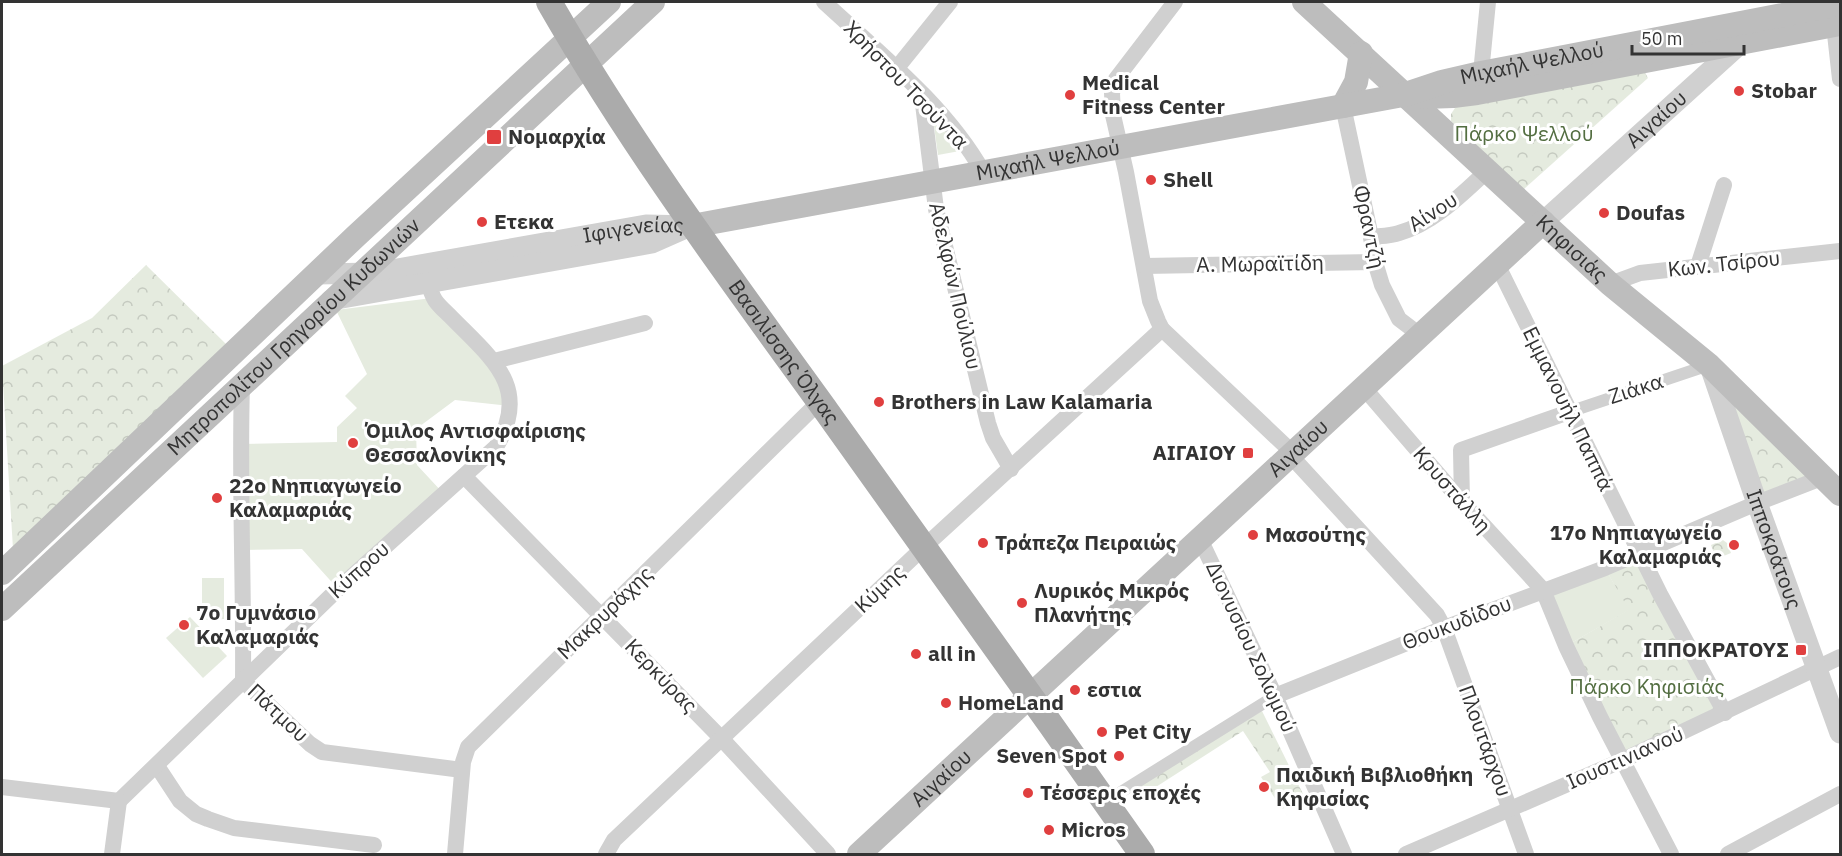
<svg xmlns="http://www.w3.org/2000/svg" width="1842" height="856" viewBox="0 0 1842 856" font-family="'IBM Plex Sans',sans-serif">
<defs>
<pattern id="grass-tufts" width="24" height="20" patternUnits="userSpaceOnUse" patternTransform="scale(1.5)"><rect width="24" height="20" fill="#e5ebdf"/><path d="M3 7l-1-3M5 7V3M7 7l1-3M15 17l-1-3M17 17v-4M19 17l1-3" fill="none" stroke="#c5cac0"/></pattern>
<pattern id="forest-crowns" width="20" height="18" patternUnits="userSpaceOnUse" patternTransform="scale(1.5)"><rect width="20" height="18" fill="#e5ebdf"/><path d="M2 6a3 3 0 1 1 6 0M12 15a3 3 0 1 1 6 0" fill="none" stroke="#c5cac0"/></pattern>
</defs>
<rect width="100%" height="100%" fill="#fff"/>
<!-- grass -->
<polygon fill="url(#grass-tufts)" points="935,118 965,150 938,155 933,119"/>
<!-- forest -->
<g fill="url(#forest-crowns)">
<polygon points="1644,71 1648,78 1523,190 1451,121 1451,114 1457,105"/>
<polygon points="146,265 228,346 13,549 2,366 92,318"/>
<polygon points="1718,392 1812,478 1758,499"/>
<polygon points="1723,540 1727,543 1731,553 1716,559 1711,545"/>
<polygon points="1641,553 1725,713 1621,761 1566,646 1628,610 1605,568"/>
<polygon points="1262,711 1305,798 1282,809 1261,777 1270,772 1243,731 1145,794 1130,783"/>
</g>
<!-- pitch -->
<g fill="#e5ebdf">
<polygon points="432,298 494,361 510,406 455,400 416,429 417,465 443,493 338,589 302,549 242,550 240,444 337,442 337,427 357,408 345,396 367,374 336,310"/>
<polygon points="1605,568 1629,610 1566,646 1543,590"/>
<polygon points="202,578 224,578 224,619 202,620"/>
<polygon points="190,617 227,656 203,678 166,638"/>
</g>
<g fill="none" stroke-linecap="round" stroke-linejoin="round">
<!-- pedestrian -->
<g stroke="#d0d0d0" stroke-width="12">
<polyline points="1569,412 1709,365"/>
<polyline points="1105,802 1275,696"/>
</g>
<!-- minor -->
<g stroke="#d0d0d0" stroke-width="16">
<path d="M824 2C879 53 946 106 983 172"/>
<polyline points="1175,2 1116,79 1112,93 1113,115 1126,172 1150,301 1158,321 1162,329 1293,453"/>
<polyline points="1834,25 1840,79"/>
<polyline points="896,69 950,2"/>
<polyline points="1481,73 1488,2"/>
<polyline points="922,96 936,209 988,423 993,438 1011,469"/>
<polyline points="1343,106 1371,237 1375,262 1382,285 1399,319 1420,335"/>
<path d="M1371 237C1380 236 1391 236 1399 233 1434 223 1462 194 1487 171"/>
<polyline points="1497,264 1660,594 1725,713"/>
<polyline points="1144,266 1375,262"/>
<polyline points="1698,266 1724,185"/>
<polyline points="1610,284 1640,273 1840,251"/>
<polyline points="494,361 645,323"/>
<path d="M242 384C239 483 244 582 243 681L310 744 322 752 462 770"/>
<polyline points="1364,388 1462,502 1543,590 1566,646 1600,717 1671,854"/>
<polyline points="1290,455 1437,615 1444,628 1526,854"/>
<polyline points="464,476 721,738 828,854"/>
<polyline points="1462,502 1461,450 1569,412"/>
<polyline points="1200,539 1275,696 1344,854"/>
<polyline points="1275,696 1444,628 1605,568 1757,503 1824,477"/>
<polyline points="157,766 180,801 196,814 208,819 234,828 374,845"/>
<polyline points="2,787 119,801"/>
<path d="M119 801 338 589 496 447C532 387 491 358 451 317 439 305 432 301 429 283"/>
<polyline points="112,854 119,801"/>
<polyline points="455,854 463,762 468,747 819,402"/>
<polyline points="606,854 614,840 924,547 1162,329"/>
<polyline points="1406,854 1621,761 1840,657"/>
<polyline points="1728,854 1840,794"/>
</g>
<!-- tertiary -->
<g stroke="#d0d0d0" stroke-width="21">
<path id="s1" d="M1543 222 1741 43"/>
<path id="s2" d="M316 274 375 273 646 225 692 226"/>
<polyline points="331,300 652,243 686,228"/>
<path id="s3" d="M1710 366 1757 503 1840 733"/>
</g>
<!-- secondary -->
<g stroke="#bdbdbd" stroke-width="24">
<path id="s4" d="M1304 2 1610 284 1709 365 1840 494"/>
<polyline points="1424,97 1453,96 1477,93 1840,24"/>
<polyline points="1343,106 1356,82 1361,53"/>
<path id="s5" d="M692 226 1403 95 1442 82 1481 73 1840 4"/>
<polyline points="2,573 356,236 609,2"/>
<path id="s6" d="M2 609 653 2"/>
<path id="s7" d="M859 854 1543 222"/>
</g>
<!-- primary -->
<path stroke="#ababab" stroke-width="26" id="s8" d="M549 2C631 145 730 278 827 412 933 559 1038 706 1142 854"/>
</g>
<!-- markers -->
<g fill="#e03f3f" stroke="#fff" stroke-width="2">
<circle cx="1739" cy="91" r="6"/>
<circle cx="1070" cy="95" r="6"/>
<rect x="486" y="129" width="16" height="16" rx="3"/>
<circle cx="1151" cy="180" r="6"/>
<circle cx="1604" cy="213" r="6"/>
<circle cx="482" cy="222" r="6"/>
<circle cx="879" cy="402" r="6"/>
<circle cx="353" cy="443" r="6"/>
<rect x="1242" y="447" width="12" height="12" rx="3"/>
<circle cx="217" cy="498" r="6"/>
<circle cx="1253" cy="535" r="6"/>
<circle cx="983" cy="543" r="6"/>
<circle cx="1734" cy="545" r="6"/>
<circle cx="1022" cy="603" r="6"/>
<circle cx="184" cy="625" r="6"/>
<rect x="1795" y="644" width="12" height="12" rx="3"/>
<circle cx="916" cy="654" r="6"/>
<circle cx="1075" cy="690" r="6"/>
<circle cx="946" cy="703" r="6"/>
<circle cx="1102" cy="732" r="6"/>
<circle cx="1119" cy="756" r="6"/>
<circle cx="1264" cy="787" r="6"/>
<circle cx="1028" cy="793" r="6"/>
<circle cx="1049" cy="830" r="6"/>
</g>
<g text-anchor="middle" stroke-width="6" stroke-linejoin="round" paint-order="stroke">
<!-- street labels -->
<g font-size="21" fill="#333" stroke="#fff">
<text dy="7" stroke="none"><textPath href="#s5" startOffset="856">Μιχαήλ Ψελλού</textPath></text>
<text transform="translate(906 85) rotate(46)" y="7">Χρήστου Τσούντα</text>
<text dy="7" stroke="none"><textPath href="#s1" startOffset="153">Αιγαίου</textPath></text>
<text dy="7" stroke="none"><textPath href="#s5" startOffset="362">Μιχαήλ Ψελλού</textPath></text>
<text transform="translate(1433 212) rotate(-33)" y="7">Αίνου</text>
<text transform="translate(1369 227) rotate(78)" y="7">Φραντζή</text>
<text dy="7" stroke="none"><textPath href="#s2" startOffset="321">Ιφιγενείας</textPath></text>
<text dy="7" stroke="none"><textPath href="#s4" startOffset="364">Κηφισιάς</textPath></text>
<text transform="translate(1260 264) rotate(-1)" y="7">Α. Μωραϊτίδη</text>
<text transform="translate(1724 264) rotate(-6)" y="7">Κων. Τσίρου</text>
<text transform="translate(955 286) rotate(77)" y="7">Αδελφών Πούλιου</text>
<text dy="7" stroke="none"><textPath href="#s6" startOffset="399">Μητροπολίτου Γρηγορίου Κυδωνιών</textPath></text>
<text dy="7" stroke="none"><textPath href="#s8" startOffset="422">Βασιλίσσης Όλγας</textPath></text>
<text transform="translate(1636 389) rotate(-18)" y="7">Ζιάκα</text>
<text transform="translate(1568 409) rotate(64)" y="7">Εμμανουήλ Παππά</text>
<text dy="7" stroke="none"><textPath href="#s7" startOffset="598">Αιγαίου</textPath></text>
<text transform="translate(1452 490) rotate(49)" y="7">Κρυστάλλη</text>
<text dy="7" stroke="none"><textPath href="#s3" startOffset="194">Ιπποκράτους</textPath></text>
<text transform="translate(359 570) rotate(-42)" y="7">Κύπρου</text>
<text transform="translate(880 589) rotate(-43)" y="7">Κύμης</text>
<text transform="translate(605 613) rotate(-44)" y="7">Μακρυράχης</text>
<text transform="translate(1457 623) rotate(-21)" y="7">Θουκυδίδου</text>
<text transform="translate(1251 647) rotate(65)" y="7">Διονυσίου Σολωμού</text>
<text transform="translate(661 676) rotate(46)" y="7">Κερκύρας</text>
<text transform="translate(278 713) rotate(43)" y="7">Πάτμου</text>
<text transform="translate(1485 741) rotate(70)" y="7">Πλουτάρχου</text>
<text transform="translate(1625 758) rotate(-24)" y="7">Ιουστινιανού</text>
<text dy="7" stroke="none"><textPath href="#s7" startOffset="112">Αιγαίου</textPath></text>
</g>
<!-- poi labels -->
<g font-size="21" font-weight="bold" fill="#333" stroke="#fff" text-anchor="start">
<text x="1082" y="90">Medical<tspan x="1082" dy="24">Fitness Center</tspan></text>
<text x="1751" y="98">Stobar</text>
<text x="508" y="144">Νομαρχία</text>
<text x="1163" y="187">Shell</text>
<text x="1616" y="220">Doufas</text>
<text x="494" y="229">Ετεκα</text>
<text x="891" y="409">Brothers in Law Kalamaria</text>
<text x="365" y="438">Όμιλος Αντισφαίρισης<tspan x="365" dy="24">Θεσσαλονίκης</tspan></text>
<text x="1236" y="460" text-anchor="end">ΑΙΓΑΙΟΥ</text>
<text x="229" y="493">22ο Νηπιαγωγείο<tspan x="229" dy="24">Καλαμαριάς</tspan></text>
<text x="1722" y="540" text-anchor="end">17ο Νηπιαγωγείο<tspan x="1722" dy="24">Καλαμαριάς</tspan></text>
<text x="1265" y="542">Μασούτης</text>
<text x="995" y="550">Τράπεζα Πειραιώς</text>
<text x="1034" y="598">Λυρικός Μικρός<tspan x="1034" dy="24">Πλανήτης</tspan></text>
<text x="196" y="620">7ο Γυμνάσιο<tspan x="196" dy="24">Καλαμαριάς</tspan></text>
<text x="1789" y="657" text-anchor="end">ΙΠΠΟΚΡΑΤΟΥΣ</text>
<text x="928" y="661">all in</text>
<text x="1087" y="697">εστια</text>
<text x="958" y="710">HomeLand</text>
<text x="1114" y="739">Pet City</text>
<text x="1107" y="763" text-anchor="end">Seven Spot</text>
<text x="1276" y="782">Παιδική Βιβλιοθήκη<tspan x="1276" dy="24">Κηφισίας</tspan></text>
<text x="1040" y="800">Τέσσερις εποχές</text>
<text x="1061" y="837">Micros</text>
</g>
<!-- park labels -->
<g font-size="21" fill="#536e41" stroke="#fff">
<text x="1524" y="141">Πάρκο Ψελλού</text>
<text x="1647" y="694">Πάρκο Κηφισιάς</text>
</g>
</g>
<!-- border -->
<rect width="1842" height="856" fill="none" stroke="#333333" stroke-width="6"/>
<!-- scale -->
<path d="M1632 45v9h112v-9" fill="none" stroke="#333333" stroke-width="3"/>
<text x="1641" y="45" font-size="18" fill="#333333" stroke="#ffffff" stroke-width="4.5" paint-order="stroke">50 m</text>
</svg>
